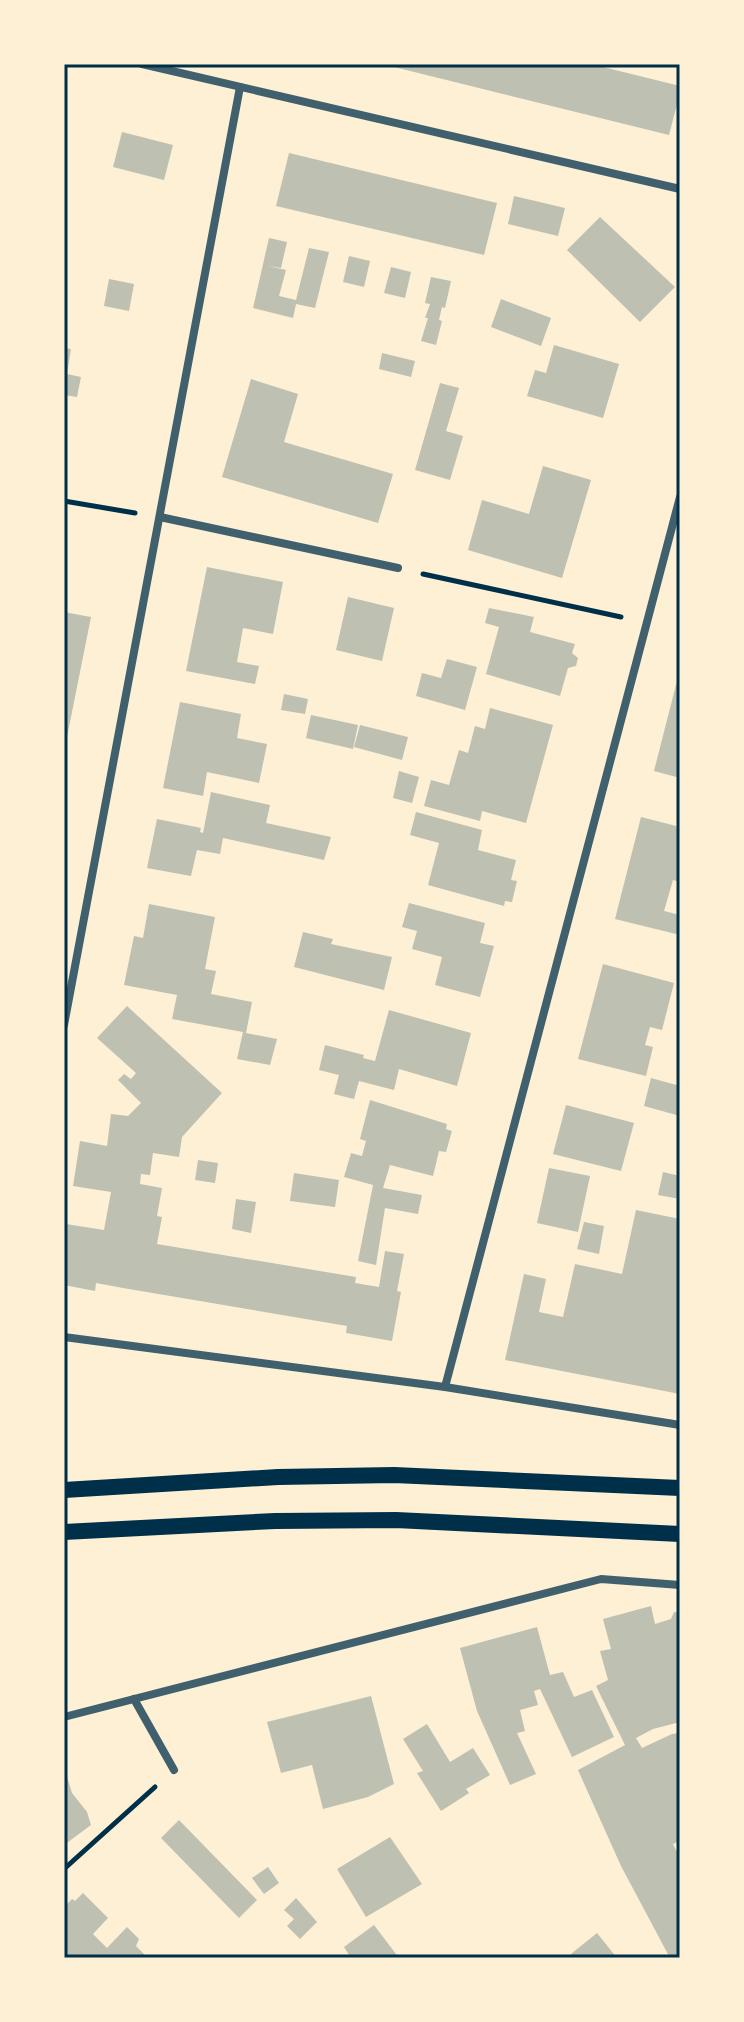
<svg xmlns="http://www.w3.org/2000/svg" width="744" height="2022" viewBox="0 0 744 2022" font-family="'Golos Text',sans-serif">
<rect width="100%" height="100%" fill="#fdf0d5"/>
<!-- building -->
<g fill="#bec0b2">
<polygon points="382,64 591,64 680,86 680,93 669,135"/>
<polygon points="122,132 173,145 164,180 113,167"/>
<polygon points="289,153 497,203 484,255 276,206"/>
<polygon points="514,196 565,208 558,236 508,224"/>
<polygon points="600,217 675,287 640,322 567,250"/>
<polygon points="269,238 287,242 281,268 268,266 286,270 279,296 296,300 309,248 329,252 315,308 296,304 293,318 253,308"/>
<polygon points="349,256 370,261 364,287 343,282"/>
<polygon points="391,267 411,272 405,298 384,293"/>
<polygon points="431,277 451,281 445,308 442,307 439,320 442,321 436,345 421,341 428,318 425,318 430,304 425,303"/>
<polygon points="109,279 134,284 129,311 104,306"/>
<polygon points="501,299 551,318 541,346 491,327"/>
<polygon points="554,345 619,364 603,418 527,396 535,370 546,373"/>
<polygon points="64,348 71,349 67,374 81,377 77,397 64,395"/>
<polygon points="382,353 415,361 411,377 379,369"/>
<polygon points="251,379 298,394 284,442 393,474 378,523 222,477"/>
<polygon points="440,383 459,388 446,431 463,436 450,480 415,470"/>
<polygon points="543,466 591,480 562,578 468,550 482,500 529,514"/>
<polygon points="207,567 283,582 273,634 243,628 237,662 259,666 255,684 186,671"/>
<polygon points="348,597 394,608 382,661 336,650"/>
<polygon points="489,608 534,617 530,632 575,644 572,653 578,658 576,666 568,668 560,696 486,674 499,627 485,623"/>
<polygon points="64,612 91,617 65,747 64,747"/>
<polygon points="447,659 477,667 465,710 416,696 422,673 441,678"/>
<polygon points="679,673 680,674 680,778 654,771"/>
<polygon points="284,694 308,699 305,714 281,710"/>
<polygon points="180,702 241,714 237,738 267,744 259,783 207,772 203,796 163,788"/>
<polygon points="490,708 553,725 526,823 482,811 480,821 424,806 431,780 449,785 459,750 468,753 475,726 485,729"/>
<polygon points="311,715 358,725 353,749 306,738"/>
<polygon points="360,725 408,737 402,760 354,747"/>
<polygon points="399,771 419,777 412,803 393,798"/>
<polygon points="211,792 270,805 266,823 331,837 324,860 223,838 220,854 197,850 191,876 147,868 157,819 201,828 200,832 203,833"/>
<polygon points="416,812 482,830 478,850 516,860 511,880 517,881 512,902 505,901 504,906 428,885 439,843 410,835"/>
<polygon points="641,817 680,827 680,882 673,880 664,911 680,915 680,935 615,919"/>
<polygon points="409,903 485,923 480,943 494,946 480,997 435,985 442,957 412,949 417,931 402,927"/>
<polygon points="149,904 215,917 205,969 216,971 211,994 252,1002 246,1033 277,1039 270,1065 237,1059 243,1032 172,1019 177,995 124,985 134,936 143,938"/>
<polygon points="303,932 333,939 331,944 392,957 384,990 294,967"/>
<polygon points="603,964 674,983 662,1030 650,1027 645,1045 653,1047 646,1076 578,1059"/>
<polygon points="127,1006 222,1093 182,1137 179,1157 153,1153 150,1175 141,1174 140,1184 162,1188 157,1216 162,1217 157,1244 356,1277 355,1283 379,1287 385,1251 404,1254 397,1291 401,1292 392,1341 346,1333 347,1326 123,1288 96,1283 95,1291 64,1285 66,1224 104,1230 111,1192 73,1186 80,1141 107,1146 111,1114 128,1116 141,1103 118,1080 124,1074 131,1079 136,1073 97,1038"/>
<polygon points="389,1010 471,1033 457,1086 399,1069 394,1090 359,1081 354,1099 334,1094 339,1075 319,1070 325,1045 364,1055 363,1058 375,1061"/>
<polygon points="651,1078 680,1086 680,1116 644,1106"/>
<polygon points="370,1100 447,1124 446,1129 452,1131 446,1152 439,1151 433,1176 390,1165 383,1188 422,1195 418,1214 385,1208 376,1265 358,1261 373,1185 344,1177 351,1153 362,1156 366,1141 360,1139"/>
<polygon points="566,1105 634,1123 621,1171 553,1154"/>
<polygon points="198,1160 218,1163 215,1183 195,1180"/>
<polygon points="549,1168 590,1176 578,1232 537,1223"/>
<polygon points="663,1172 680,1176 680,1199 658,1195"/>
<polygon points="294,1173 339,1180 335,1207 290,1201"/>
<polygon points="236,1199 256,1202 251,1233 232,1229"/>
<polygon points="636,1210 680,1219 680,1394 505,1360 524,1274 546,1279 539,1312 563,1317 575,1264 622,1274"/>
<polygon points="584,1222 604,1226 599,1254 577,1249"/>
<polygon points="651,1606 655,1624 671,1619 674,1612 680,1613 680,1722 653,1729 636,1738 642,1748 672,1734 679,1733 680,1735 680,1841 673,1844 680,1858 680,1958 670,1958 621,1866 578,1770 625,1745 596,1686 608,1680 600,1651 611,1649 603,1619"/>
<polygon points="537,1627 550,1675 563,1672 574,1697 592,1690 614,1737 572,1757 540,1689 534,1691 538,1705 520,1710 525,1731 517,1733 536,1774 510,1785 477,1711 460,1648"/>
<polygon points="371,1696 394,1784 368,1797 323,1809 312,1765 281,1773 267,1722"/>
<polygon points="427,1724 450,1762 473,1748 490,1775 466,1789 469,1793 441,1811 417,1773 423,1771 403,1739"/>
<polygon points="64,1767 72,1793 87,1812 91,1825 64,1845"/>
<polygon points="179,1820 257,1900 239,1918 161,1838"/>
<polygon points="390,1837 422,1884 366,1917 337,1869"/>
<polygon points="268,1867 279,1883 264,1894 252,1878"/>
<polygon points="83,1893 108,1918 93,1934 107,1948 127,1927 139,1939 136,1946 148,1958 64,1958 64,1907 72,1899 75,1901"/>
<polygon points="296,1898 317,1922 300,1939 287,1926 294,1919 284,1910"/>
<polygon points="374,1925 399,1958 351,1958 344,1947"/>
<polygon points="597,1933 617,1958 574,1958 571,1954"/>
</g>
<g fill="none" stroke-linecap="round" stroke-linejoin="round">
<!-- path -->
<g stroke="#003049" stroke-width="5">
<polyline points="64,501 135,513"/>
<polyline points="423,574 621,617"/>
<polyline points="64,1869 155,1787"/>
</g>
<!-- minor -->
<g stroke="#3f606c" stroke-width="8">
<polyline points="142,64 680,189"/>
<polyline points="160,517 398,568"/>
<polyline points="64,1025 240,87"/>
<polyline points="64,1337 445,1387 680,1425"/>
<polyline points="445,1387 680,497"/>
<polyline points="134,1699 174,1770"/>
<polyline points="64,1717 601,1579 680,1585"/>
</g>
<!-- secondary -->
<g stroke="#003049" stroke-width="16">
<polyline points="64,1490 278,1477 394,1475 680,1488"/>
<polyline points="64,1532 275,1521 396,1520 680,1534"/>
</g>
</g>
<!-- border -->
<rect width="744" height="2022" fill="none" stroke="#fdf0d5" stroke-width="132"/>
<rect x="66" y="66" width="612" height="1890" fill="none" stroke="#003049" stroke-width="3"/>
</svg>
